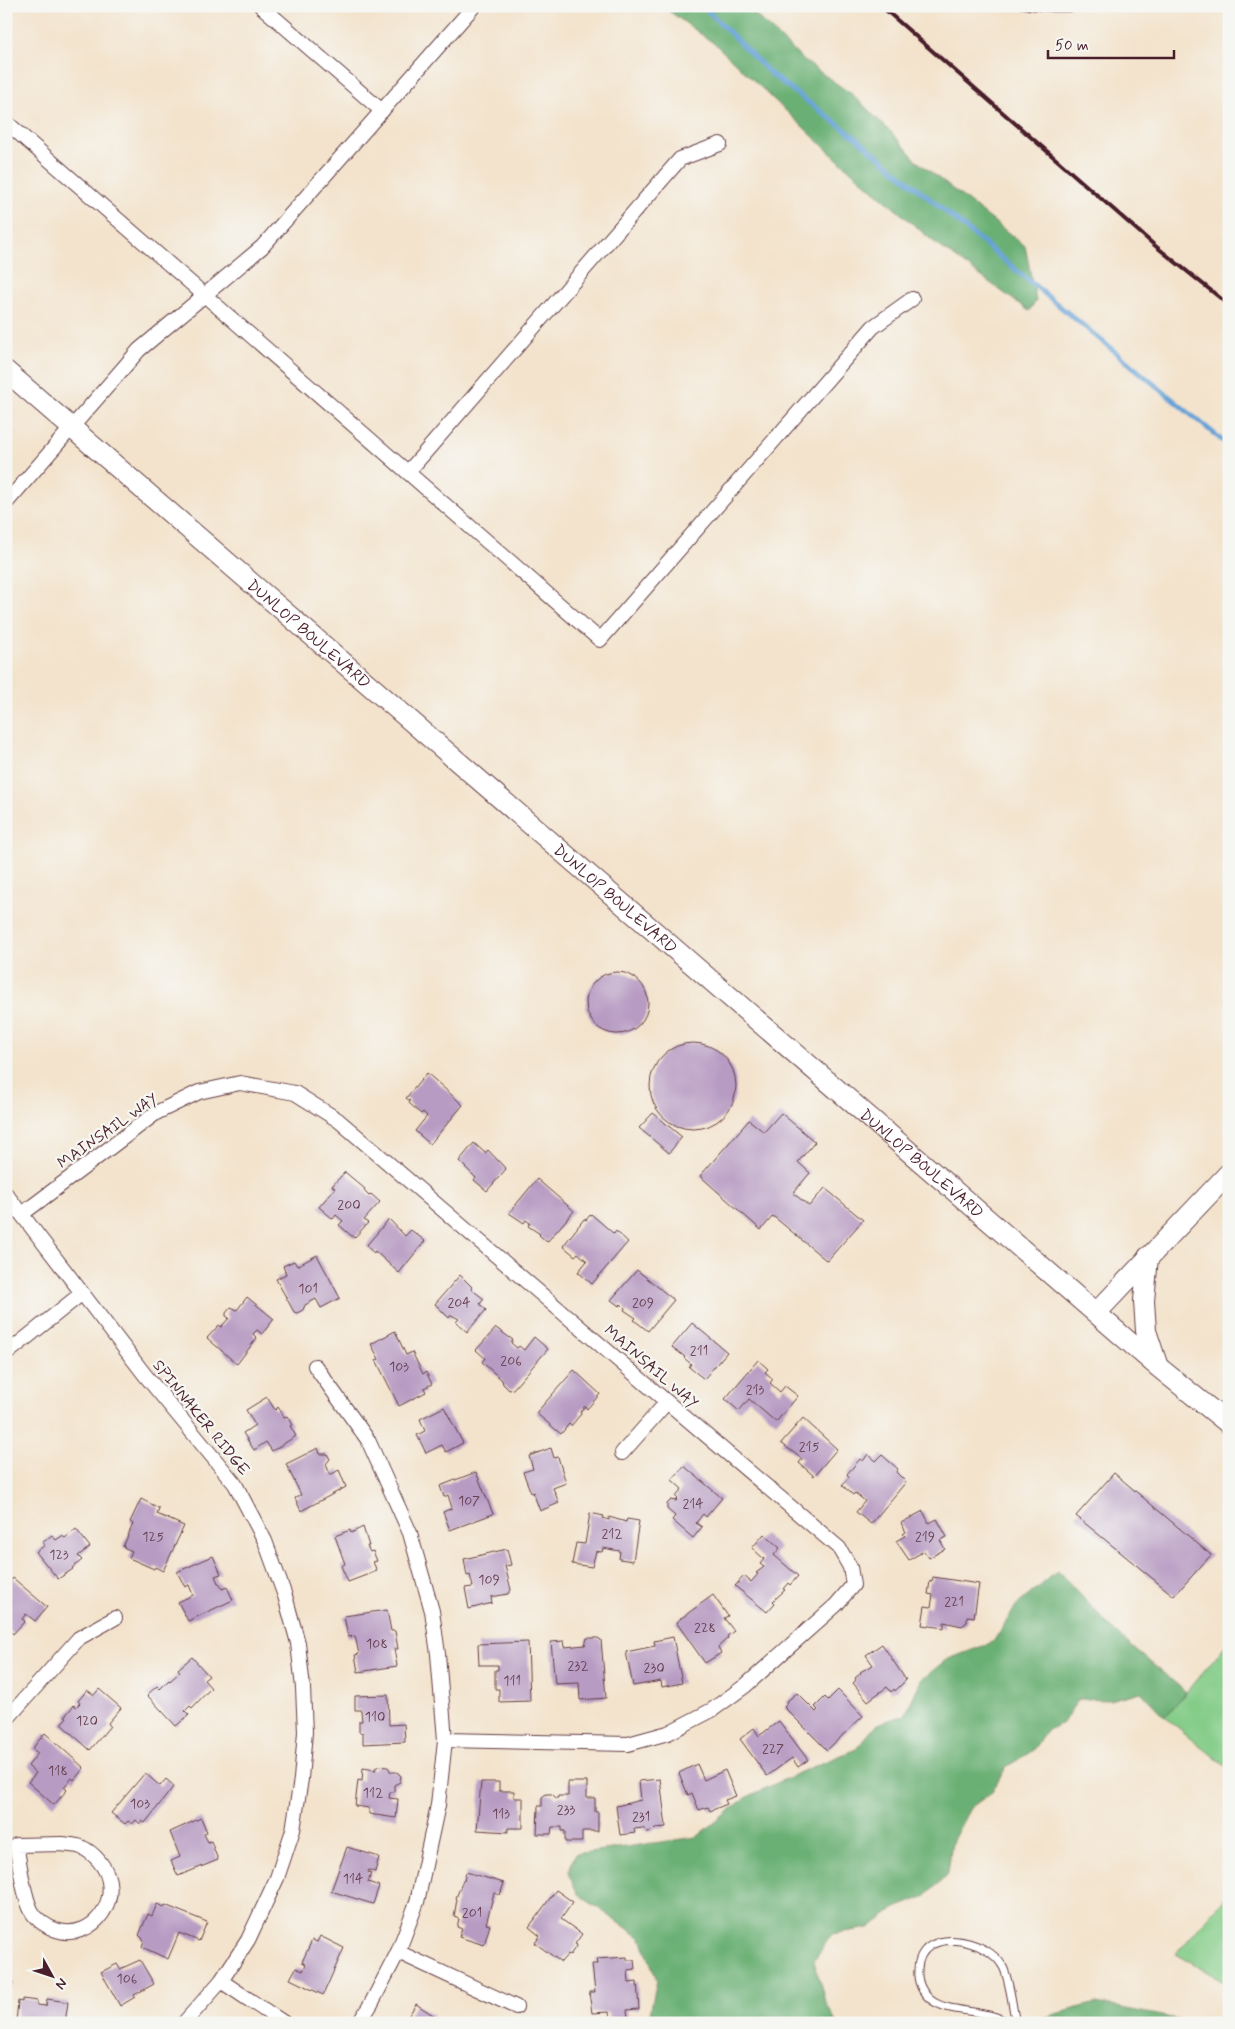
<svg xmlns="http://www.w3.org/2000/svg" width="1235" height="2029" viewBox="0 0 1235 2029" font-family="Mynerve,sans-serif">
<rect width="100%" height="100%" fill="#f6f6f2"/>
<filter id="ink" filterUnits="userSpaceOnUse"><feTurbulence type="fractalNoise" baseFrequency=".02" numOctaves="2"/><feDisplacementMap in="SourceGraphic" scale="10" xChannelSelector="R" yChannelSelector="G"/><feConvolveMatrix kernelMatrix="1 2 1 2 8 2 1 2 1" color-interpolation-filters="sRGB"/></filter>
<filter id="wash" filterUnits="userSpaceOnUse"><feTurbulence type="fractalNoise" baseFrequency=".0096" numOctaves="4" result="noise"/><feDisplacementMap in="SourceGraphic" scale="20" xChannelSelector="R" yChannelSelector="G"/><feGaussianBlur stdDeviation="1.12" result="paint"/><feColorMatrix in="noise" values="0 0 0 0 0 0 0 0 0 0 0 0 0 0 0 0 0 1.4 0 .05"/><feComposite in="paint" operator="in"/></filter>
<g filter="url(#wash)">
<rect width="100%" height="100%" fill="#f3e3cc"/>
<!-- green -->
<g fill="#84cc88" stroke="#67765a">
<polygon points="1229,1641 1229,1769 1165,1717"/>
<polygon points="1229,1893 1229,1984 1176,1954"/>
</g>
<!-- forest -->
<g fill="#6bb074" stroke="#5a6850">
<polygon points="662,6 746,6 803,60 853,95 896,137 918,162 1025,246 1036,301 1029,311 935,243 836,158 716,45"/>
<polygon points="1058,1571 1120,1637 1186,1692 1165,1717 1141,1692 1110,1700 1078,1699 1063,1723 1047,1730 1032,1751 1006,1767 992,1792 970,1808 952,1842 948,1873 926,1896 896,1908 869,1928 832,1934 814,1960 824,1998 836,2023 648,2023 657,1980 641,1938 578,1894 568,1873 575,1854 697,1837 745,1798 796,1774 856,1749 877,1724 905,1715 921,1680 946,1660 993,1642 1017,1605"/>
<polygon points="1096,2003 1177,2019 1183,2023 1032,2023 1031,2021"/>
</g>
<g fill="none" stroke-linecap="round" stroke-linejoin="round">
<!-- stream -->
<polyline stroke="#65a2d6" stroke-width="5" points="703,6 772,75 855,137 1229,446"/>
</g>
<g id="blocks">
<!-- building -->
<g fill="#b79bc3">
<circle cx="617" cy="1003" r="31"/>
<circle cx="693" cy="1086" r="43"/>
<polygon points="427,1073 463,1105 430,1144 415,1131 427,1116 423,1112 421,1114 409,1103 410,1101 406,1098"/>
<polygon points="653,1113 682,1137 669,1153 639,1128"/>
<polygon points="781,1113 815,1142 798,1162 810,1173 793,1193 809,1206 825,1188 863,1220 827,1261 773,1216 761,1230 700,1176 749,1120 764,1132"/>
<polygon points="474,1143 485,1153 488,1150 506,1169 487,1191 474,1180 476,1178 459,1161"/>
<polygon points="345,1172 365,1189 364,1191 369,1196 371,1194 380,1202 364,1220 368,1223 354,1238 339,1225 343,1221 336,1215 333,1219 319,1207 335,1188 332,1186"/>
<polygon points="537,1179 574,1211 547,1242 539,1235 540,1234 528,1226 530,1223 526,1220 524,1223 509,1213"/>
<polygon points="591,1214 614,1234 616,1231 628,1242 592,1284 578,1272 587,1261 578,1253 575,1256 563,1246 584,1219 586,1220"/>
<polygon points="389,1219 405,1236 411,1230 425,1241 399,1273 375,1251 374,1253 366,1246"/>
<polygon points="317,1255 340,1298 321,1308 316,1299 305,1305 303,1310 297,1313 294,1312 276,1279 286,1274 283,1266 294,1261 297,1266"/>
<polygon points="637,1270 674,1300 648,1331 634,1320 636,1318 624,1310 625,1308 621,1304 619,1306 611,1300"/>
<polygon points="460,1275 472,1287 471,1289 484,1299 480,1304 486,1310 467,1332 456,1322 459,1319 451,1315 449,1318 435,1304"/>
<polygon points="247,1297 274,1319 262,1334 257,1330 253,1334 257,1338 237,1364 207,1338 219,1325 221,1327 229,1318 226,1316 226,1313 231,1307 237,1310"/>
<polygon points="692,1323 727,1352 704,1379 689,1367 691,1364 684,1358 685,1357 672,1347"/>
<polygon points="496,1328 513,1340 511,1343 517,1348 519,1346 524,1350 534,1337 548,1349 513,1389 509,1390 503,1384 502,1380 482,1362 485,1358 476,1350"/>
<polygon points="395,1331 406,1355 412,1352 423,1374 426,1372 432,1384 424,1388 426,1392 399,1406 376,1360 379,1359 371,1344"/>
<polygon points="758,1360 768,1369 765,1372 773,1379 770,1383 780,1392 785,1386 798,1396 776,1422 749,1399 739,1411 725,1399"/>
<polygon points="574,1370 600,1394 587,1409 585,1406 580,1412 581,1414 571,1426 569,1424 561,1434 536,1413"/>
<polygon points="267,1397 275,1410 278,1407 284,1417 287,1416 292,1425 290,1426 296,1436 272,1451 266,1442 254,1450 243,1433 255,1425 246,1410"/>
<polygon points="444,1407 463,1443 446,1452 442,1445 426,1453 417,1435 425,1431 420,1419"/>
<polygon points="803,1418 837,1449 814,1476 799,1463 802,1459 781,1443"/>
<polygon points="318,1448 320,1454 327,1454 330,1459 326,1464 330,1475 339,1470 346,1487 301,1511 295,1498 301,1495 286,1464"/>
<polygon points="551,1448 554,1458 558,1457 566,1483 553,1488 559,1503 540,1511 533,1492 531,1493 523,1472 533,1469 529,1456"/>
<polygon points="868,1454 876,1461 882,1455 898,1469 896,1472 906,1482 871,1524 856,1512 865,1501 855,1493 853,1495 842,1485 849,1477 847,1474 860,1459 863,1461"/>
<polygon points="684,1466 722,1498 706,1517 703,1514 696,1523 702,1527 693,1538 672,1520 675,1516 667,1509 667,1504 671,1500 676,1501 678,1499 676,1497 682,1489 672,1480"/>
<polygon points="476,1472 493,1514 450,1530 443,1512 452,1508 448,1495 444,1497 440,1486"/>
<polygon points="1114,1473 1211,1555 1174,1596 1076,1516"/>
<polygon points="141,1499 159,1508 157,1514 184,1526 163,1571 155,1567 154,1569 129,1558 132,1551 123,1547 133,1524 130,1522"/>
<polygon points="923,1511 929,1523 937,1519 947,1537 940,1540 945,1549 929,1558 924,1551 909,1560 896,1541 905,1536 903,1534 906,1532 901,1523"/>
<polygon points="590,1513 604,1516 603,1518 609,1520 609,1517 626,1522 627,1519 639,1521 633,1561 619,1559 620,1551 603,1548 602,1552 596,1551 592,1567 572,1564 576,1543 585,1544"/>
<polygon points="363,1527 369,1546 367,1546 370,1552 373,1551 377,1561 373,1562 377,1571 348,1582 341,1566 345,1564 335,1536 350,1530 351,1533"/>
<polygon points="76,1529 90,1547 78,1556 82,1560 72,1568 73,1569 58,1579 36,1552 45,1545 42,1543 52,1535 56,1540 62,1536 65,1538"/>
<polygon points="764,1534 780,1548 774,1555 798,1576 790,1585 788,1583 783,1589 785,1590 773,1601 775,1603 767,1612 735,1586 744,1576 751,1582 758,1574 756,1573 764,1567 760,1564 764,1559 752,1548"/>
<polygon points="507,1549 511,1565 505,1566 511,1590 508,1594 491,1597 492,1603 469,1609 465,1588 473,1587 470,1575 467,1576 464,1559"/>
<polygon points="213,1556 221,1574 215,1576 218,1583 219,1583 222,1589 227,1587 233,1600 188,1621 178,1602 193,1595 189,1585 185,1587 177,1572"/>
<polygon points="933,1577 979,1584 974,1617 967,1616 967,1622 962,1626 944,1622 944,1628 922,1625 925,1606 931,1607 933,1595 928,1594 930,1581 932,1582"/>
<polygon points="13,1578 47,1607 35,1621 26,1614 22,1619 25,1621 13,1634 6,1627 6,1586"/>
<polygon points="713,1595 728,1616 724,1618 734,1631 727,1636 728,1638 718,1647 721,1653 705,1663 676,1622"/>
<polygon points="387,1610 391,1631 395,1631 398,1649 394,1649 397,1666 358,1672 355,1655 359,1654 355,1636 348,1637 344,1616"/>
<polygon points="673,1637 682,1683 662,1687 661,1681 633,1686 626,1652 655,1646 654,1641"/>
<polygon points="587,1638 598,1638 601,1640 606,1698 580,1700 579,1683 555,1684 551,1642 564,1641 565,1647 585,1645"/>
<polygon points="528,1642 530,1701 499,1702 499,1689 495,1689 495,1670 498,1670 498,1665 479,1665 478,1644"/>
<polygon points="882,1644 906,1680 895,1691 894,1689 891,1692 887,1687 868,1701 853,1683 856,1680 855,1678 861,1673 860,1672 873,1665 866,1655"/>
<polygon points="192,1657 209,1676 204,1680 211,1688 192,1708 190,1706 185,1711 189,1715 176,1726 147,1695 157,1686 160,1689 169,1680 170,1681 180,1672 178,1669"/>
<polygon points="99,1689 121,1708 108,1723 110,1726 90,1750 61,1724 67,1717 65,1716 74,1705 76,1707 80,1703 78,1701 87,1690 94,1695"/>
<polygon points="838,1690 863,1716 827,1750 784,1707 787,1704 786,1702 797,1693 816,1712 818,1710 815,1707 825,1697 828,1700"/>
<polygon points="388,1695 389,1725 404,1724 405,1742 363,1744 363,1733 359,1732 359,1721 362,1721 361,1710 355,1710 355,1696"/>
<polygon points="779,1721 808,1760 798,1767 792,1758 767,1776 740,1739 754,1728 759,1736"/>
<polygon points="45,1733 84,1768 74,1780 72,1778 64,1787 67,1790 54,1805 28,1782 36,1773 28,1766 38,1753 32,1749"/>
<polygon points="697,1764 704,1780 725,1770 736,1796 725,1800 727,1804 710,1811 708,1807 699,1810 692,1793 688,1795 679,1773"/>
<polygon points="379,1766 388,1767 391,1772 397,1772 401,1776 400,1782 394,1785 394,1792 390,1792 389,1798 398,1799 396,1818 369,1814 369,1808 355,1806 358,1780 362,1781 363,1768 376,1770 375,1768"/>
<polygon points="145,1773 160,1786 166,1779 174,1786 145,1823 142,1821 140,1824 136,1820 132,1824 128,1821 125,1824 111,1813"/>
<polygon points="660,1779 666,1827 655,1828 652,1831 647,1832 643,1828 634,1829 635,1833 620,1835 616,1806 641,1800 639,1781"/>
<polygon points="481,1782 499,1782 499,1791 514,1791 514,1798 523,1798 523,1828 508,1828 508,1832 477,1830"/>
<polygon points="568,1782 587,1782 587,1798 595,1798 595,1812 598,1812 598,1831 582,1831 582,1842 565,1842 565,1831 562,1831 562,1827 552,1827 551,1834 537,1834 538,1806 542,1806 542,1797 546,1794 552,1794 556,1798 558,1798 558,1796 568,1796"/>
<polygon points="201,1818 207,1832 204,1834 208,1842 211,1841 218,1860 178,1876 171,1861 180,1857 170,1832"/>
<polygon points="347,1847 379,1857 375,1872 369,1870 368,1872 371,1873 368,1882 379,1886 373,1904 331,1891"/>
<polygon points="466,1872 504,1883 500,1895 494,1893 486,1924 490,1925 484,1945 459,1937 462,1929 457,1927 459,1919 454,1917 457,1899 456,1898 463,1880 464,1881"/>
<polygon points="556,1890 573,1902 561,1919 582,1934 575,1944 577,1945 570,1955 568,1954 561,1962 535,1943 540,1936 529,1927"/>
<polygon points="157,1904 164,1907 165,1905 207,1922 199,1941 179,1933 168,1959 142,1947 144,1940 139,1935 148,1914 152,1916"/>
<polygon points="320,1936 344,1948 323,1995 290,1979 296,1968 303,1971 306,1964 302,1962 312,1940 317,1942"/>
<polygon points="627,1957 627,1960 634,1960 635,1969 628,1970 629,1983 637,1982 639,2009 627,2010 628,2017 610,2018 609,2012 592,2013 589,1992 595,1992 592,1964 597,1964 596,1959"/>
<polygon points="140,1960 154,1984 134,1995 135,1997 120,2006 101,1972 117,1964 120,1969"/>
<polygon points="6,1980 13,1983 6,1998"/>
<polygon points="22,1999 37,2001 37,2005 46,2006 47,1999 68,2002 65,2023 16,2023 18,2001 22,2002"/>
<polygon points="416,2004 433,2015 428,2023 404,2023"/>
</g>
</g>
</g>
<g filter="url(#ink)">
<use href="#blocks" fill-opacity="0" stroke="#633c43" stroke-width="1"/>
<g fill="none" stroke-linecap="round" stroke-linejoin="round">
<!-- lane casing -->
<g stroke="#633c43" stroke-width="9">
<path id="lane" d="M1009 2023C986 2008 947 2014 930 1999 921 1991 917 1981 918 1969 920 1925 988 1938 1003 1967 1010 1980 1012 2007 1016 2023"/>
</g>
<!-- street casing -->
<g stroke="#633c43" stroke-width="16">
<g id="street">
<polyline points="261,6 382,111"/>
<polyline points="6,122 600,640 873,327 912,299"/>
<polyline points="408,472 680,159 720,144"/>
<polyline points="6,503 139,350 262,247 474,6"/>
<polyline points="6,1194 145,1375 235,1484 265,1541 285,1596 298,1643 303,1688 305,1732 301,1779 293,1830 277,1878 248,1940 221,1981 184,2023"/>
<polyline points="22,1214 156,1113 199,1092 240,1083 295,1093 338,1120 667,1402 839,1548 850,1567 853,1585 836,1605 745,1686 712,1710 668,1733 628,1744 445,1740"/>
<polyline points="6,1354 81,1294"/>
<polyline points="315,1366 368,1440 410,1533 432,1611 438,1654 445,1740 438,1805 417,1902 398,1952 371,2004 359,2023"/>
<polyline points="622,1453 667,1402"/>
<polyline points="6,1720 79,1638 115,1618"/>
<path d="M62 1844C68 1845 76 1845 81 1847 88 1850 94 1855 99 1861 128 1895 93 1943 56 1930 47 1927 37 1920 32 1912 23 1895 20 1864 16 1845Z"/>
<polyline points="398,1952 516,2007"/>
<polyline points="221,1981 284,2023"/>
</g>
</g>
<!-- secondary casing -->
<g stroke="#633c43" stroke-width="22">
<g id="secondary">
<path id="s1" d="M6 371 1157 1366 1229 1424"/>
<polyline points="1148,1257 1144,1301 1146,1331 1157,1364"/>
<polyline points="1097,1312 1229,1173"/>
</g>
</g>
<!-- lane -->
<use href="#lane" stroke="#fff" stroke-width="7"/>
<!-- street -->
<use href="#street" stroke="#fff" stroke-width="14"/>
<!-- secondary -->
<use href="#secondary" stroke="#fff" stroke-width="20"/>
<!-- rail -->
<g stroke="#4a1f2b" stroke-width="4">
<polyline points="881,6 1153,244 1229,305"/>
<path d="M1018 6C1053 13 1088 11 1123 6"/>
</g>
</g>
</g>
<g text-anchor="middle" stroke-width="4.5" stroke-linejoin="round" paint-order="stroke">
<!-- number labels -->
<g font-size="14" fill="#653e51">
<text x="349" y="1209">200</text>
<text x="308" y="1293">101</text>
<text x="459" y="1307">204</text>
<text x="643" y="1307">209</text>
<text x="699" y="1355">211</text>
<text x="511" y="1365">206</text>
<text x="399" y="1371">103</text>
<text x="755" y="1394">213</text>
<text x="809" y="1451">215</text>
<text x="469" y="1505">107</text>
<text x="693" y="1508">214</text>
<text x="612" y="1538">212</text>
<text x="153" y="1541">125</text>
<text x="925" y="1541">219</text>
<text x="59" y="1559">123</text>
<text x="489" y="1584">109</text>
<text x="954" y="1606">221</text>
<text x="705" y="1632">228</text>
<text x="377" y="1648">108</text>
<text x="578" y="1670">232</text>
<text x="654" y="1672">230</text>
<text x="512" y="1685">111</text>
<text x="375" y="1721">110</text>
<text x="87" y="1725">120</text>
<text x="773" y="1753">227</text>
<text x="58" y="1775">118</text>
<text x="373" y="1797">112</text>
<text x="140" y="1808">103</text>
<text x="566" y="1814">233</text>
<text x="501" y="1818">113</text>
<text x="641" y="1821">231</text>
<text x="353" y="1883">114</text>
<text x="472" y="1917">201</text>
<text x="127" y="1983">106</text>
</g>
<!-- street labels -->
<g font-size="16" fill="#4a1f2b" stroke="#f6f6f2">
<text dy="6" stroke="none"><textPath href="#s1" startOffset="401">DUNLOP BOULEVARD</textPath></text>
<text dy="6" stroke="none"><textPath href="#s1" startOffset="806">DUNLOP BOULEVARD</textPath></text>
<text transform="translate(107 1130) rotate(-35)" y="6">MAINSAIL WAY</text>
<text dy="6" stroke="none"><textPath href="#s1" startOffset="1211">DUNLOP BOULEVARD</textPath></text>
<text transform="translate(652 1366) rotate(41)" y="6">MAINSAIL WAY</text>
<text transform="translate(202 1417) rotate(51)" y="6">SPINNAKER RIDGE</text>
</g>
</g>
<!-- margin -->
<rect width="1235" height="2029" fill="none" stroke="#f6f6f2" stroke-width="25"/>
<!-- north arrow -->
<g transform="translate(52 1976) rotate(130)" stroke="#f6f6f2" stroke-width="4" paint-order="stroke">
<path d="M0-4L9 19L0 12L-9 19Z" fill="#4a1f2b"/>
<text y="-8" font-size="14" font-weight="bold" text-anchor="middle" fill="#4a1f2b">N</text>
</g>
<!-- scale -->
<path d="M1048 50v8h126v-8" fill="none" stroke="#4a1f2b" stroke-width="2.5"/>
<text x="1055" y="50" font-size="15" fill="#4a1f2b" stroke="#f6f6f2" stroke-width="4" paint-order="stroke">50 m</text>
</svg>
